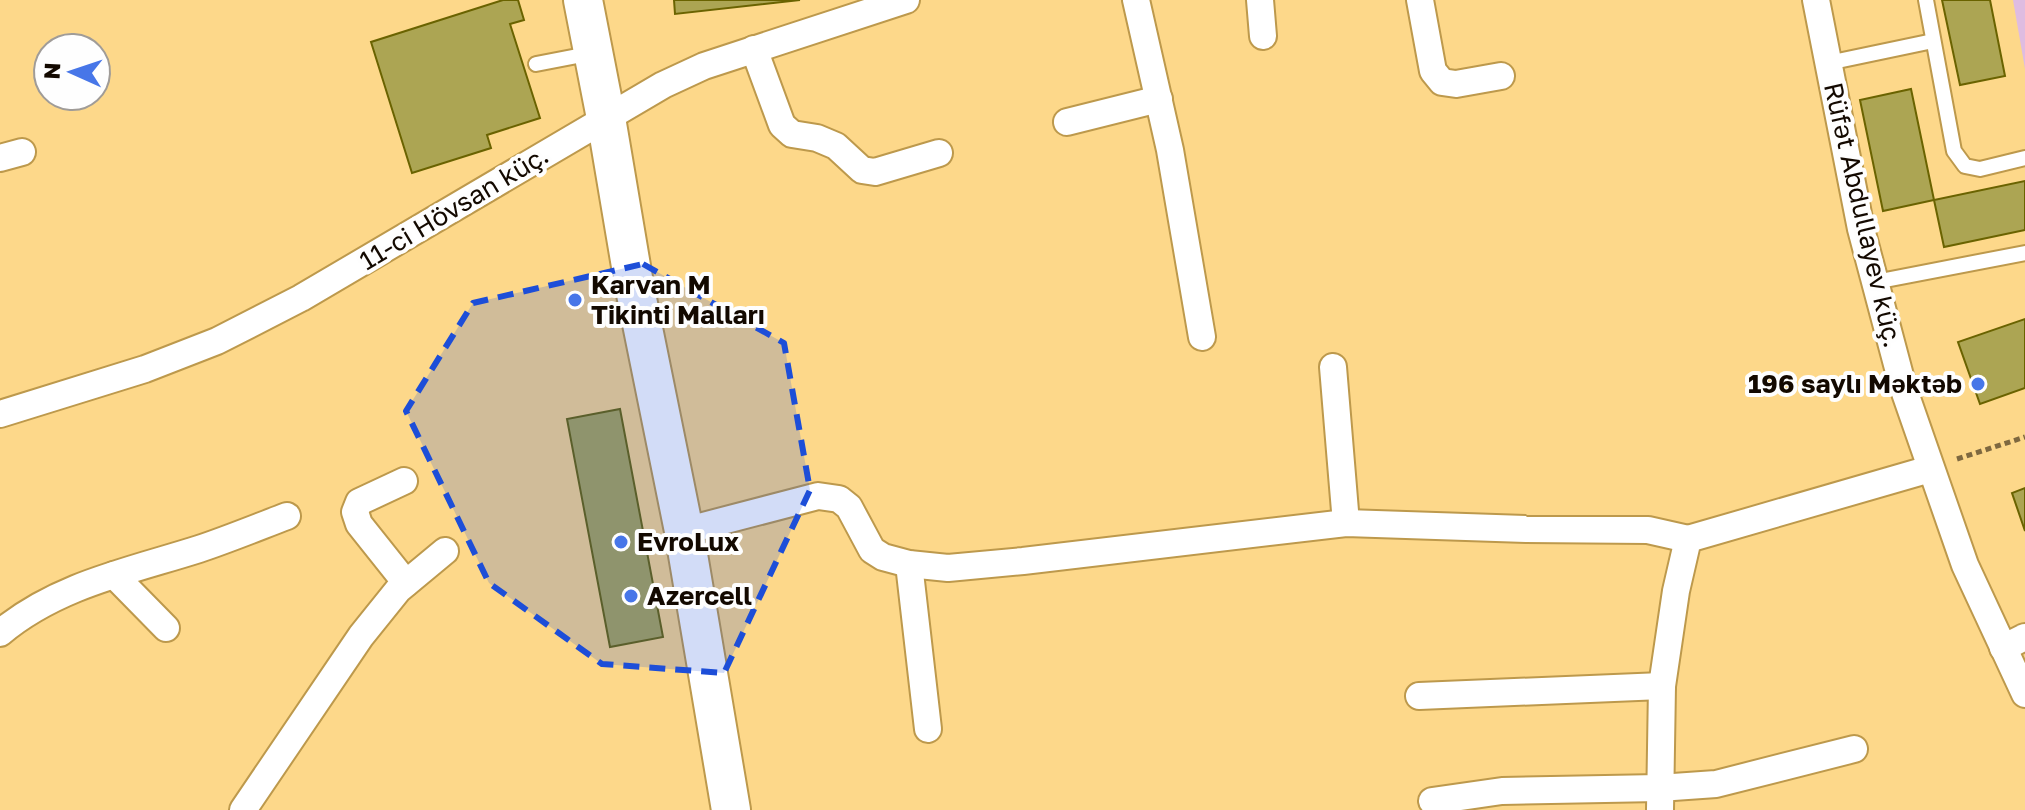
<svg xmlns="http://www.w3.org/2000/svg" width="2025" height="810" viewBox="0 0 2025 810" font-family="'Golos Text',sans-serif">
<rect width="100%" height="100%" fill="#fdd88a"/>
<!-- green -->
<polygon fill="#dfbce1" points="2013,0 2025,0 2025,69"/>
<!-- building -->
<g fill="#aca553" stroke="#6a6300" stroke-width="2">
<polygon points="503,0 518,0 524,20 510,24 540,118 487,135 491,148 412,173 371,42"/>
<polygon points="674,0 800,0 675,14"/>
<polygon points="1942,0 1990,0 2005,76 1960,85"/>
<polygon points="1911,89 1934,200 1883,211 1860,100"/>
<polygon points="2025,181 2025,230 1944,247 1934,200"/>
<polygon points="2025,319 2025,388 1980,404 1958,342"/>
<polygon points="620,409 663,637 610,647 567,419"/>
<polygon points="2025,488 2025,531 2012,493"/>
</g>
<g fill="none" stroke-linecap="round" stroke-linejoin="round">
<!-- lane casing -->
<g stroke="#bd994c" stroke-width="18">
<g id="lane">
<polyline points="1926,0 1954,151 1965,166 1980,169 2025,158"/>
<polyline points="1828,63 1933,41"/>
<polyline points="536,64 593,53"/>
<polyline points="1875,282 2025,253"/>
</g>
</g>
<!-- street casing -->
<g stroke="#bd994c" stroke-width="30">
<g id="street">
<polyline points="1136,0 1170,150 1202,337"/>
<polyline points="1260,0 1263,36"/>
<polyline points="1420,0 1433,71 1442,82 1456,84 1501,76"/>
<polyline points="1816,0 1861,229 1903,387 1965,565 2025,694"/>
<polyline points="754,49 782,125 792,134 817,138 836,146 862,170 875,172 939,153"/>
<polyline points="1067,122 1159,99"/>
<polyline points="0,158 22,152"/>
<polyline points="1333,367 1346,523"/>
<polyline points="0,414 145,369 217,341 301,298 663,85 704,66 906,0"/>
<polyline points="404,481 359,502 355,512 359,524 406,583"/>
<polyline points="684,531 818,496 839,499 849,507 872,550 883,557 909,564 948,568 1023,561 1346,523 1526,529 1648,530 1688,539"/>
<polyline points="909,564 928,729"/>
<polyline points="114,575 166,628"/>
<path d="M0 633C57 585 130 571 199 549 229 539 258 527 287 516"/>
<polyline points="2003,648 2025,637"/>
<polyline points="1419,696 1662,686"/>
<polyline points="1432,801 1502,791 1659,788 1716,784 1854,749"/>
<polyline points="243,810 361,636 398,590 445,551"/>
<polyline points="1660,810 1662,686 1676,591 1688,539 1930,469"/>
</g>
</g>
<!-- secondary casing -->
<g stroke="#bd994c" stroke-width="42">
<polyline id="secondary" points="583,0 606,118 634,284 684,531 731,810"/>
</g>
<!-- path -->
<polyline stroke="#7e683f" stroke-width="5" stroke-dasharray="6 4" stroke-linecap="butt" points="1957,459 2025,437"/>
<!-- lane -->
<use href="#lane" stroke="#fff" stroke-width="14"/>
<!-- street -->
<use href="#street" stroke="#fff" stroke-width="26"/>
<!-- secondary -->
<use href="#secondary" stroke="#fff" stroke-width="38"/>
</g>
<!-- marked area -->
<path fill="#1d4ed8" fill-opacity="0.2" stroke="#1d4ed8" stroke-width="6" stroke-dasharray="16 10" stroke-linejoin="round" d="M643 264 784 343 810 490 724 673 602 664 489 583 406 411 473 303Z"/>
<!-- markers -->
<g fill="#4776e8" stroke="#fefefe" stroke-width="3">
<circle cx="575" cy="300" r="8"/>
<circle cx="1978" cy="384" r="8"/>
<circle cx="621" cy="542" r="8"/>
<circle cx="631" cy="596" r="8"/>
</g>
<g text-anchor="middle" stroke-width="8" stroke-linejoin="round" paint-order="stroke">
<!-- street labels -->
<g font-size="26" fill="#130900" stroke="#fefefe">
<text transform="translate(454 208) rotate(-31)" y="9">11-ci Hövsan küç.</text>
<text transform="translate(1863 215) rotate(77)" y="9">Rüfət Abdullayev küç.</text>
</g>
<!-- poi labels -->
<g font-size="26" font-weight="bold" fill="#130900" stroke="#fefefe" text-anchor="start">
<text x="591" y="294">Karvan M<tspan x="591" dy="30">Tikinti Malları</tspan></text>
<text x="1962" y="393" text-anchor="end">196 saylı Məktəb</text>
<text x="637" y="551">EvroLux</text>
<text x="647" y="605">Azercell</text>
</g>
</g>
<!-- north arrow -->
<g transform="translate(72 72) rotate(273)"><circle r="38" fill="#fefefe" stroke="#a09c98" stroke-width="2"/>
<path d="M0-6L14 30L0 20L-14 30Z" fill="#4776e8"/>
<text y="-12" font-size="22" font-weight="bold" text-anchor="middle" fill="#130900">N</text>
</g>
</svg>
